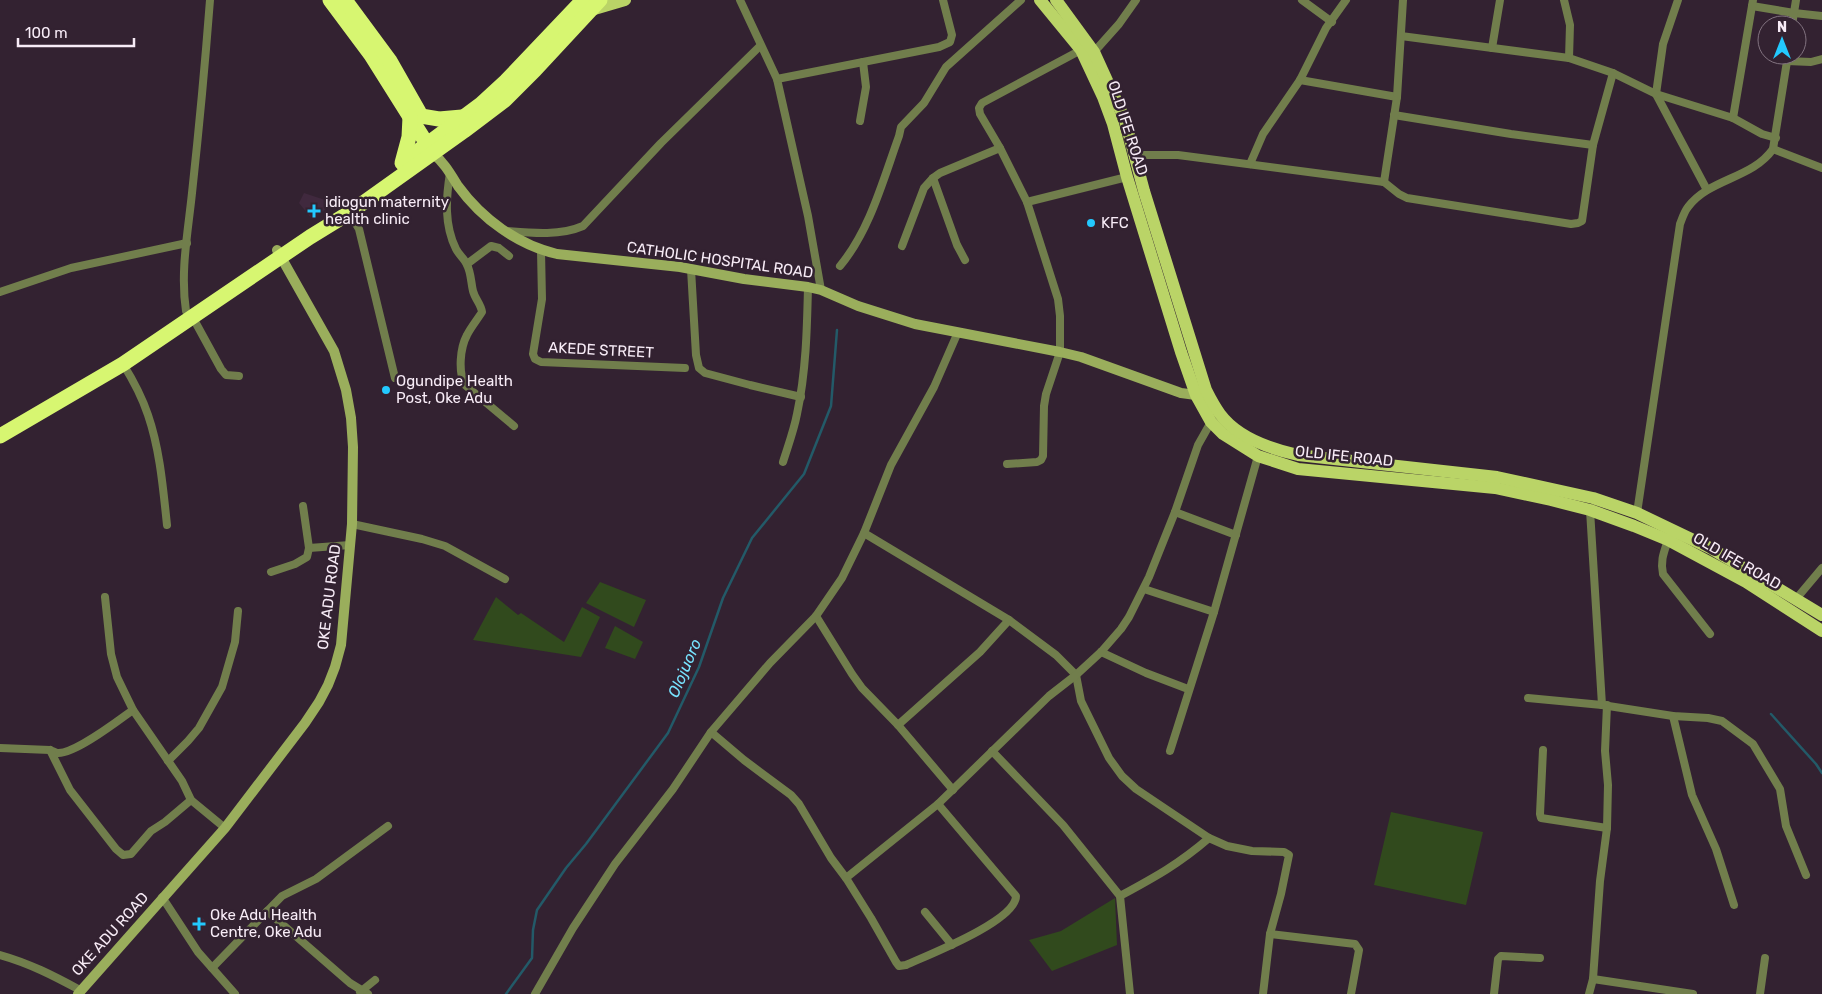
<svg xmlns="http://www.w3.org/2000/svg" width="1822" height="994" viewBox="0 0 1822 994" font-family="Rubik,sans-serif">
<rect width="100%" height="100%" fill="#332231"/>
<!-- built -->
<g fill="#40293e">
<polygon points="304,193 334,203 312,219 299,203"/>
<polygon points="201,916 207,923 197,932 191,925"/>
</g>
<!-- green -->
<g fill="#314a1d">
<polygon points="600,582 646,600 634,627 586,603"/>
<polygon points="496,597 518,615 521,613 564,642 582,607 600,617 581,657 473,640"/>
<polygon points="615,626 643,642 635,659 605,648"/>
<polygon points="1391,812 1483,832 1466,905 1374,885"/>
<polygon points="1115,898 1117,945 1052,971 1029,940 1061,931"/>
</g>
<g fill="none" stroke-linecap="round" stroke-linejoin="round">
<!-- stream -->
<g stroke="#235a68" stroke-width="2.5">
<polyline points="1771,714 1816,764 1822,773"/>
<polyline points="506,994 532,958 533,930 537,910 566,868 586,844 668,733 699,667 723,598 752,538 804,474 831,406 837,330"/>
</g>
<!-- street -->
<g stroke="#717e4c" stroke-width="8">
<polyline points="740,0 777,79 808,216 821,290"/>
<polyline points="1302,0 1332,22"/>
<polyline points="1564,0 1570,25 1569,58"/>
<polyline points="1678,0 1663,44 1656,94 1707,190"/>
<polyline points="1752,6 1794,13 1822,16"/>
<polyline points="1792,25 1796,0"/>
<polyline points="1401,36 1569,58 1613,73 1656,94 1733,118 1762,134 1776,138"/>
<polyline points="1492,48 1500,0"/>
<polyline points="1094,52 1119,24 1136,0"/>
<polyline points="1787,61 1811,62 1822,59"/>
<polyline points="777,79 939,47 950,42 952,35 943,0"/>
<polyline points="1300,80 1397,97"/>
<polyline points="1394,115 1511,134 1593,145"/>
<polyline points="1733,118 1753,0"/>
<polyline points="860,121 866,87 863,62"/>
<polyline points="1773,149 1822,168"/>
<polyline points="1135,155 1178,155 1384,182 1399,194 1407,198 1571,224 1578,223 1582,221 1593,145 1613,73"/>
<polyline points="1250,164 1263,134 1300,80 1326,28 1346,0"/>
<path d="M450 173C446 198 444 225 456 249 459 255 465 259 467 265 471 272 471 283 473 291 475 299 481 304 482 312 477 320 471 327 467 335 460 348 458 372 465 385L514 426"/>
<polyline points="933,178 957,245 965,260"/>
<polyline points="1384,182 1397,97 1403,0"/>
<polyline points="1027,202 1127,177"/>
<polyline points="349,213 359,229 395,378"/>
<path d="M507 231C531 233 560 236 583 226L661 143 760 46"/>
<polyline points="902,246 924,188 933,178 940,173 1000,148"/>
<polyline points="541,251 542,299 533,354 535,359 541,362 685,368"/>
<polyline points="467,264 491,246 499,248 509,256"/>
<path d="M840 266C870 230 883 180 899 136L901 127 924 103 946 67 1021 0"/>
<polyline points="691,269 696,355 699,368 705,373 750,385 801,397"/>
<polyline points="0,292 71,268 187,243"/>
<path d="M186 311C180 272 188 232 192 193 199 129 205 65 210 0"/>
<polyline points="192,316 221,369 226,375 239,376"/>
<path d="M123 364C133 380 142 397 148 415 160 450 163 488 167 525"/>
<path d="M783 462C788 446 794 430 797 414 806 372 807 330 808 287"/>
<polyline points="1007,464 1037,462 1041,460 1043,456 1044,406 1046,394 1060,352 1060,316 1058,299 1027,202 1000,148 980,114 979,108 982,103 1081,50"/>
<polyline points="1590,510 1602,705"/>
<polyline points="1175,512 1236,535"/>
<path d="M1637 513 1680 224C1682 219 1684 212 1688 207 1710 178 1752 179 1773 149L1788 55"/>
<polyline points="352,524 422,539 445,546 505,579"/>
<polyline points="864,533 1009,620 1056,655 1076,675 1081,701 1109,758 1122,776 1136,789 1209,838 1227,846 1252,851 1284,852 1289,855 1281,894 1270,934 1263,994"/>
<path d="M1668 540C1664 552 1660 561 1663 574L1710 634"/>
<polyline points="309,548 350,545"/>
<polyline points="271,572 295,564 307,557 309,548 303,506"/>
<polyline points="1144,589 1214,612"/>
<polyline points="105,597 111,654 117,677 133,710 182,781 191,800 225,828"/>
<polyline points="1796,599 1822,568"/>
<polyline points="816,616 852,674 862,688 898,725 953,790"/>
<polyline points="1101,652 1146,673 1188,689"/>
<polyline points="1528,698 1602,705 1673,716 1708,718 1722,721 1753,744 1780,789 1786,826 1806,875"/>
<polyline points="1673,716 1692,795 1716,849 1734,905"/>
<polyline points="898,725 980,652 1009,620"/>
<path d="M711 732 744 760 791 795 799 804 831 858 846 878 871 918 896 962 899 966 906 965C928 955 1016 921 1016 896L938 804"/>
<path d="M0 748 50 750C52 751 55 752 57 753 74 755 119 720 133 710"/>
<polyline points="50,750 70,790 116,849 123,855 131,854 151,831 165,822 191,800"/>
<polyline points="1543,750 1540,814 1541,818 1607,828"/>
<polyline points="992,751 1063,825 1120,896 1130,994"/>
<polyline points="1170,751 1214,612 1258,456"/>
<polyline points="168,761 188,741 199,728 222,687 235,642 238,611"/>
<polyline points="846,878 938,804 1049,696 1076,675 1101,652 1121,629 1129,617 1149,577 1175,512 1198,445 1211,422"/>
<path d="M1120 896C1155 877 1179 864 1209 838"/>
<polyline points="162,897 198,952 235,994"/>
<polyline points="267,911 350,983 368,994"/>
<polyline points="925,912 952,945"/>
<polyline points="1270,934 1355,944 1359,950 1351,994"/>
<path d="M0 955C29 963 54 976 80 990"/>
<polyline points="212,968 282,896 316,879 388,826"/>
<polyline points="1593,979 1693,994"/>
<polyline points="360,992 375,980"/>
<polyline points="535,994 573,928 615,864 673,789 711,732 770,663 816,616 842,578 864,533 891,465 934,387 958,332"/>
<polyline points="1494,994 1498,959 1501,956 1540,958"/>
<polyline points="1589,994 1593,979 1600,881 1607,828 1608,785 1605,751 1607,705"/>
<polyline points="1760,994 1765,958"/>
</g>
<!-- secondary -->
<g stroke="#9aae5c" stroke-width="10">
<path d="M432 153C444 162 450 173 458 186 482 219 518 245 557 254L680 267 744 279 808 287 821 290 858 306 915 324 1060 352 1081 357 1181 393 1196 395"/>
<polyline points="78,994 225,828 305,723 319,702 328,685 335,667 341,645 352,524 353,447 351,418 346,390 334,351 277,250"/>
</g>
<!-- primary -->
<g stroke="#bad467" stroke-width="12">
<polyline points="1040,0 1081,50 1103,97 1113,124 1127,177 1181,352 1196,395 1211,422 1223,434 1258,456 1298,469 1495,488 1551,500 1590,510 1634,526 1668,540 1746,582 1822,631"/>
<path d="M1056 0 1094 52 1125 120 1144 191 1206 390C1210 398 1214 406 1220 414 1237 437 1271 449 1298 455L1497 477 1593 498 1637 513 1712 549 1822 615"/>
<polyline points="591,10 625,0"/>
</g>
<!-- highway -->
<g stroke="#d7f671" stroke-width="15">
<polyline points="330,0 371,55 432,152"/>
<polyline points="345,0 390,61 419,112"/>
<polyline points="421,116 439,119 462,117"/>
<polyline points="403,162 481,104 506,81 583,0"/>
<polyline points="402,163 409,137 410,117"/>
<polyline points="0,436 123,364 310,237 349,213 464,131 505,100 535,70 600,0"/>
</g>
</g>
<!-- markers -->
<g fill="#23c9fe" stroke="#332231" stroke-width="2">
<path d="M311.5 203.5h5v5h5v5h-5v5h-5v-5h-5v-5h5z"/>
<circle cx="1091" cy="223" r="5"/>
<circle cx="386" cy="390" r="5"/>
<path d="M196.5 916.5h5v5h5v5h-5v5h-5v-5h-5v-5h5z"/>
</g>
<g text-anchor="middle" stroke-width="5" stroke-linejoin="round" paint-order="stroke">
<!-- street labels -->
<g font-size="15" fill="#f8ecf7" stroke="#332231">
<text transform="translate(1128 128) rotate(72)" y="5">OLD IFE ROAD</text>
<text transform="translate(720 260) rotate(8)" y="5">CATHOLIC HOSPITAL ROAD</text>
<text transform="translate(601 350) rotate(3)" y="5">AKEDE STREET</text>
<text transform="translate(1344 456) rotate(6)" y="5">OLD IFE ROAD</text>
<text transform="translate(1737 561) rotate(30)" y="5">OLD IFE ROAD</text>
<text transform="translate(329 597) rotate(-83)" y="5">OKE ADU ROAD</text>
<text transform="translate(110 934) rotate(-48)" y="5">OKE ADU ROAD</text>
</g>
<!-- poi labels -->
<g font-size="15" fill="#f8ecf7" stroke="#332231" text-anchor="start">
<text x="325" y="207">idiogun maternity<tspan x="325" dy="17">health clinic</tspan></text>
<text x="1101" y="228">KFC</text>
<text x="396" y="386">Ogundipe Health<tspan x="396" dy="17">Post, Oke Adu</tspan></text>
<text x="210" y="920">Oke Adu Health<tspan x="210" dy="17">Centre, Oke Adu</tspan></text>
</g>
<!-- water labels -->
<g font-size="16" font-style="italic" fill="#78e4ff" stroke="#332231">
<text transform="translate(684 668) rotate(-67)" y="6">Olojuoro</text>
</g>
</g>
<!-- north arrow -->
<g transform="translate(1782 40)"><circle r="24" fill="#332231" stroke="#827380"/>
<path d="M0-4L9 19L0 12L-9 19Z" fill="#23c9fe"/>
<text y="-8" font-size="14" font-weight="bold" text-anchor="middle" fill="#f8ecf7">N</text>
</g>
<!-- scale -->
<path d="M18 38v8h116v-8" fill="none" stroke="#f8ecf7" stroke-width="2.5"/>
<text x="25" y="38" font-size="15" fill="#f8ecf7" stroke="#332231" stroke-width="4" paint-order="stroke">100 m</text>
</svg>
